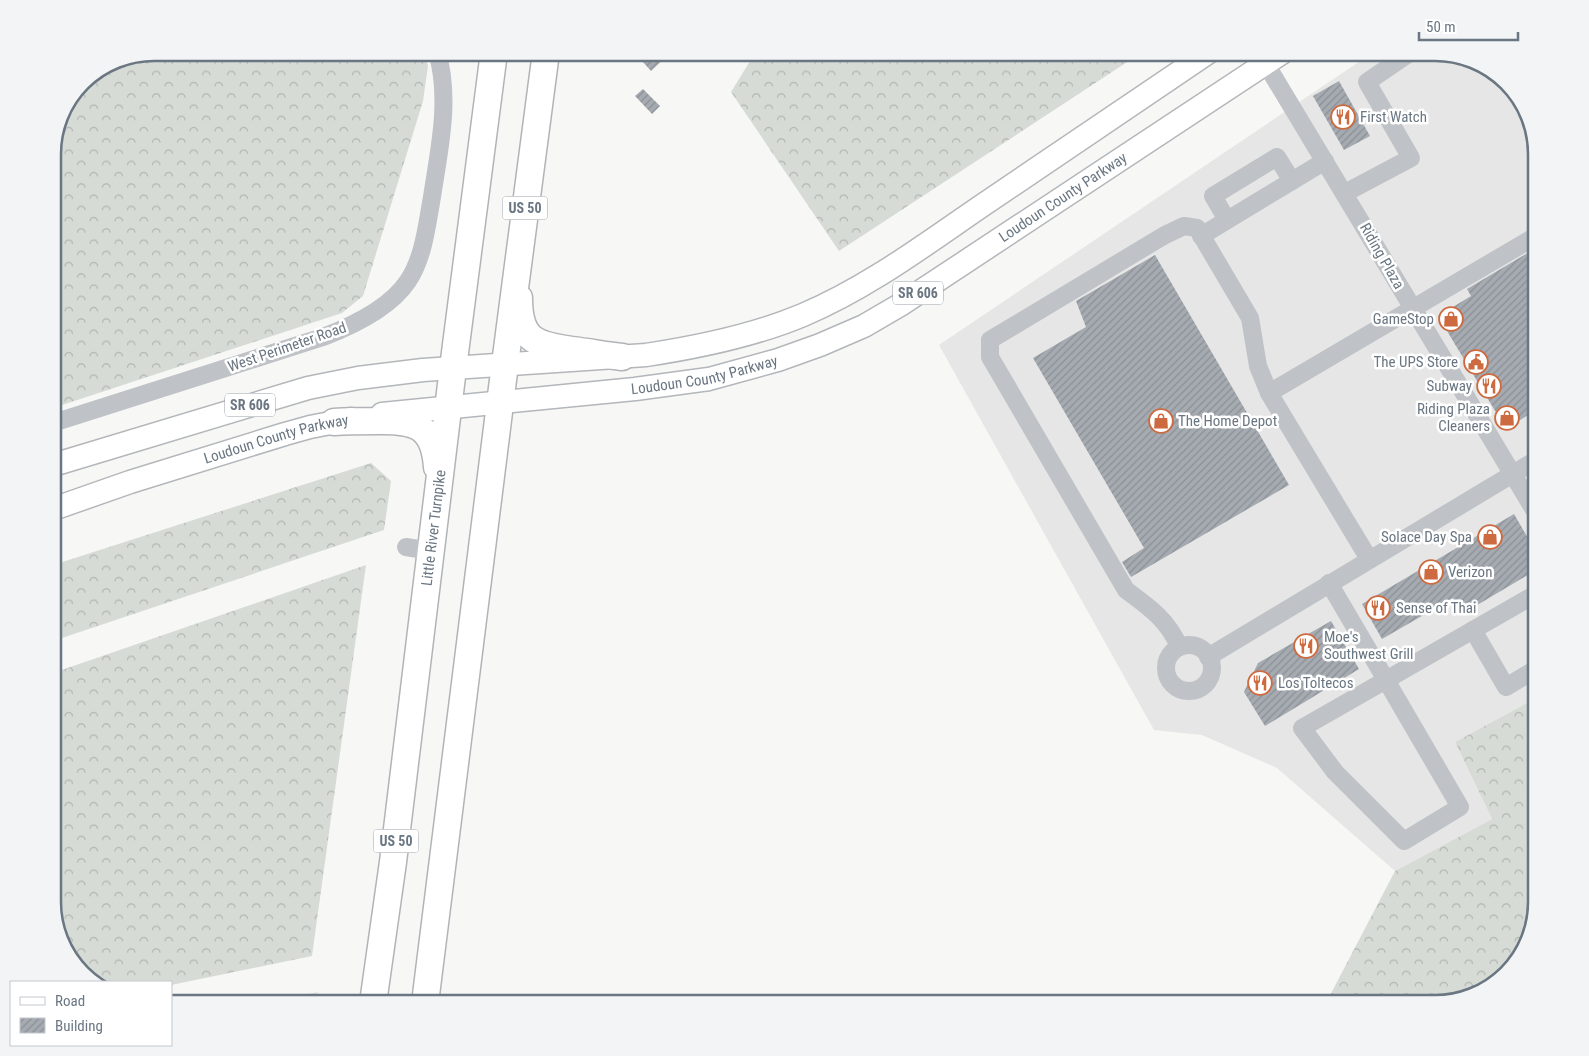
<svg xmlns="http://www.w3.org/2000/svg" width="1589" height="1056" viewBox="0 0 1589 1056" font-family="'Roboto Condensed',sans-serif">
<defs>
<pattern id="forest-crowns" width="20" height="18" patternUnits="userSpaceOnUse" patternTransform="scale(1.25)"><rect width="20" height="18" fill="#d7dbd5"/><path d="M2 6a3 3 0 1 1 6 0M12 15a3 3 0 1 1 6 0" fill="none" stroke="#b2b6b2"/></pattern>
<pattern id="building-hatch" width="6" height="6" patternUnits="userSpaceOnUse" patternTransform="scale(1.25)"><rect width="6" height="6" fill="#a5abb1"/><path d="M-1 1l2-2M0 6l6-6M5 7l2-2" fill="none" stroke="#8a9095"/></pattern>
</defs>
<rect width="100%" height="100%" fill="#f7f7f5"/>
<!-- built -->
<g fill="#e5e6e5">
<polygon points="1372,53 1434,53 1491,70 1523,104 1536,154 1536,698 1455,742 1492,819 1395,871 1277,768 1202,735 1154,730 939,345"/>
<polygon points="318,992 316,1003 257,1003"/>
</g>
<!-- forest -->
<g fill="url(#forest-crowns)">
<polygon points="155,52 424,53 428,66 423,101 363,296 342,313 53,408 53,148 60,115 83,82 116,60"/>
<polygon points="755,53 755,52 1141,53 839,251 731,92"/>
<polygon points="371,463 391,481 384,530 53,641 53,565"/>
<polygon points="366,565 312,956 171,985 171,982 94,982 66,953 53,908 53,673"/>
<polygon points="1536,698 1536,902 1519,958 1485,990 1435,1003 1326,1003 1395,871 1492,819 1455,742"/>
</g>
<!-- building -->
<g fill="url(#building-hatch)">
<polygon points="650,52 671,52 651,71 642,61"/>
<polygon points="1339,81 1370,136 1344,150 1313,96"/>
<polygon points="643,89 660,106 652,114 635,96"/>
<polygon points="1536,248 1536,395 1531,398 1536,407 1536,410 1506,429 1438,316 1471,296 1467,289"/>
<polygon points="1155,255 1289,485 1131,577 1122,562 1144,548 1033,358 1086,327 1076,301"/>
<polygon points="1514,514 1536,552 1536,570 1462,614 1453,598 1382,639 1362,604"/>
<polygon points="1331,621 1359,669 1265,726 1244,692 1258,663"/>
</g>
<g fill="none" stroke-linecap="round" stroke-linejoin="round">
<!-- major casing -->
<g stroke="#b3b6ba" stroke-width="25">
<g id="major">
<path id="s1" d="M382 414 635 389 709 379 778 360 820 345 864 326 900 305 1283 52"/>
<path d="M53 465 308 388 358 378 423 370 646 355C699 347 753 336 803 315 867 288 923 246 980 207 1056 156 1132 104 1209 52"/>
<path id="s2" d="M53 509 130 482 285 434 310 427 351 419"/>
</g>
</g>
<!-- highway casing -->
<g stroke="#b1b4b7" stroke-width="29">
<g id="highway">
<path d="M519 298C519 340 535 345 572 350 589 352 605 355 622 357"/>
<path d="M334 422C349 421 363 421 377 421 414 420 434 425 437 467"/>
<path id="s3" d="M373 1003 393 862 453 368 494 52"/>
<polyline points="425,1003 505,364 546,52"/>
</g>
</g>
<!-- minor -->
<g stroke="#bfc2c6" stroke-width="18">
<polyline points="1266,64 1536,513"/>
<polyline points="1345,193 1411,158 1367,82 1411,52"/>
<polyline points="1227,220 1213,196 1277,157 1292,181"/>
<polyline points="1201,236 1325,161"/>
<polyline points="1269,393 1536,236"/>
<path d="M53 423 323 337C352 326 390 308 408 281 424 257 427 224 432 197 439 150 451 99 437 52"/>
<polyline points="406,547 431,551"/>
<polyline points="1329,583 1386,680 1536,594"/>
<polyline points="1473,630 1506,687 1536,669"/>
<circle cx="1189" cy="668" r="23"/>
<path d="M1179 647C1169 621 1148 606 1126 590L990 357V340L1165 235 1184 226 1197 228 1250 318 1258 366 1269 393 1369 559"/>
<polyline points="1208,657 1536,460"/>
<polygon points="1386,680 1460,807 1404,841 1335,772 1302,728"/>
</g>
<!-- major -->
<use href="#major" stroke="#fff" stroke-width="22"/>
<!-- highway -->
<use href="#highway" stroke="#fff" stroke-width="26"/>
</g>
<!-- icons -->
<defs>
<g id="restaurant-ring" transform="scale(1.25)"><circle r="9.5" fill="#fff" stroke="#cd6a3f" stroke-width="1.5"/><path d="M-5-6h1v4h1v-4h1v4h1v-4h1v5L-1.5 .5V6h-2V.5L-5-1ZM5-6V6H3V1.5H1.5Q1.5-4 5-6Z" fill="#cd6a3f"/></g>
<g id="shop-ring" transform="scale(1.25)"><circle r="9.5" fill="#fff" stroke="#cd6a3f" stroke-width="1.5"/><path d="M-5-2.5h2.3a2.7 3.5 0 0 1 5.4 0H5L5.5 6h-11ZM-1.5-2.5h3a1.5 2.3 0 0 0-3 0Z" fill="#cd6a3f"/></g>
<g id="civic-ring" transform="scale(1.25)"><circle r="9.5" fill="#fff" stroke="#cd6a3f" stroke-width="1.5"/><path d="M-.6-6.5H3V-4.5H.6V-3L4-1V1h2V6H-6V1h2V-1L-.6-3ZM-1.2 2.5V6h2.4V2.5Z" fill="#cd6a3f"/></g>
</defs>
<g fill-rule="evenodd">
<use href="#restaurant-ring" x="1343" y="117"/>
<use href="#shop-ring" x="1451" y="319"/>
<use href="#civic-ring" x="1476" y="362"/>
<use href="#restaurant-ring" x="1489" y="386"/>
<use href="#shop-ring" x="1507" y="418"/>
<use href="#shop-ring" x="1161" y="421"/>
<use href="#shop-ring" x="1490" y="537"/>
<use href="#shop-ring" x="1431" y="572"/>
<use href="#restaurant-ring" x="1378" y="608"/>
<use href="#restaurant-ring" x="1306" y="646"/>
<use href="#restaurant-ring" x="1260" y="683"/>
</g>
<g text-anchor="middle" stroke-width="5" stroke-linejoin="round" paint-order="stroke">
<!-- shield labels -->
<g fill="#fff" stroke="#979fa8" stroke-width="1">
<rect x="502.5" y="196.5" width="45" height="23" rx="4"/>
<rect x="893" y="281.5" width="50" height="23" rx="4"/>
<rect x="225" y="393.5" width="50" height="23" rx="4"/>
<rect x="373.5" y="829.5" width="45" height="23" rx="4"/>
</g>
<g font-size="14" font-weight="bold" fill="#6a7682">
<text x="525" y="213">US 50</text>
<text x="918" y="298">SR 606</text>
<text x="250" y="410">SR 606</text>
<text x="396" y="846">US 50</text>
</g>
<!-- poi labels -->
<g font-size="15" fill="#6a7682" stroke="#fff" text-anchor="start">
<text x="1360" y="122">First Watch</text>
<text x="1434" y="324" text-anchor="end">GameStop</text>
<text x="1458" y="367" text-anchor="end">The UPS Store</text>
<text x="1472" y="391" text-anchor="end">Subway</text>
<text x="1490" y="414" text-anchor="end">Riding Plaza<tspan x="1490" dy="17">Cleaners</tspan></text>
<text x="1178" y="426">The Home Depot</text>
<text x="1472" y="542" text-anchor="end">Solace Day Spa</text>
<text x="1448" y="577">Verizon</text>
<text x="1396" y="613">Sense of Thai</text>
<text x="1324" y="642">Moe's<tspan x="1324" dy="17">Southwest Grill</tspan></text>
<text x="1278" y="688">Los Toltecos</text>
</g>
<!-- street labels -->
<g font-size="15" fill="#6a7682" stroke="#fff">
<text dy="5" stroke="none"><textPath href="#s1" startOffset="730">Loudoun County Parkway</textPath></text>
<text transform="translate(1382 256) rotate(60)" y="5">Riding Plaza</text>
<text transform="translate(287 347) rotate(-19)" y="5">West Perimeter Road</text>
<text dy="5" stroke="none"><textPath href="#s1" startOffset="325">Loudoun County Parkway</textPath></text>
<text dy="5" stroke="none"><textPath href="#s2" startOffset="234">Loudoun County Parkway</textPath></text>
<text dy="5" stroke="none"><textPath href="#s3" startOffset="479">Little River Turnpike</textPath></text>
</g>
</g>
<!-- crop -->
<path d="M0 0H1589V1056H0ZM154 61H1435A93 93 0 0 1 1528 154V902A93 93 0 0 1 1435 995H154A93 93 0 0 1 61 902V154A93 93 0 0 1 154 61Z" fill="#f3f4f5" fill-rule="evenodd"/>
<path fill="none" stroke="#6a7682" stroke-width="2.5" d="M154 61H1435A93 93 0 0 1 1528 154V902A93 93 0 0 1 1435 995H154A93 93 0 0 1 61 902V154A93 93 0 0 1 154 61Z"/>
<!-- legend -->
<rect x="10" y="981" width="162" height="65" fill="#ffffff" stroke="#c3c8cd"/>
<rect x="20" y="997" width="25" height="8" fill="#ffffff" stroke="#c3c8cd"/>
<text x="55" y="1006" font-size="15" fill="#6a7682">Road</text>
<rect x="20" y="1018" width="25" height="15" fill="url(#building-hatch)" stroke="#c3c8cd"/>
<text x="55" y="1031" font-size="15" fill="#6a7682">Building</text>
<!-- scale -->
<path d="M1419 32v8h99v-8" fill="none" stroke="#6a7682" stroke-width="2.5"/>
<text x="1426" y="32" font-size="15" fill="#6a7682" stroke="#ffffff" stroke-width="4" paint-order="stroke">50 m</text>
</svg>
